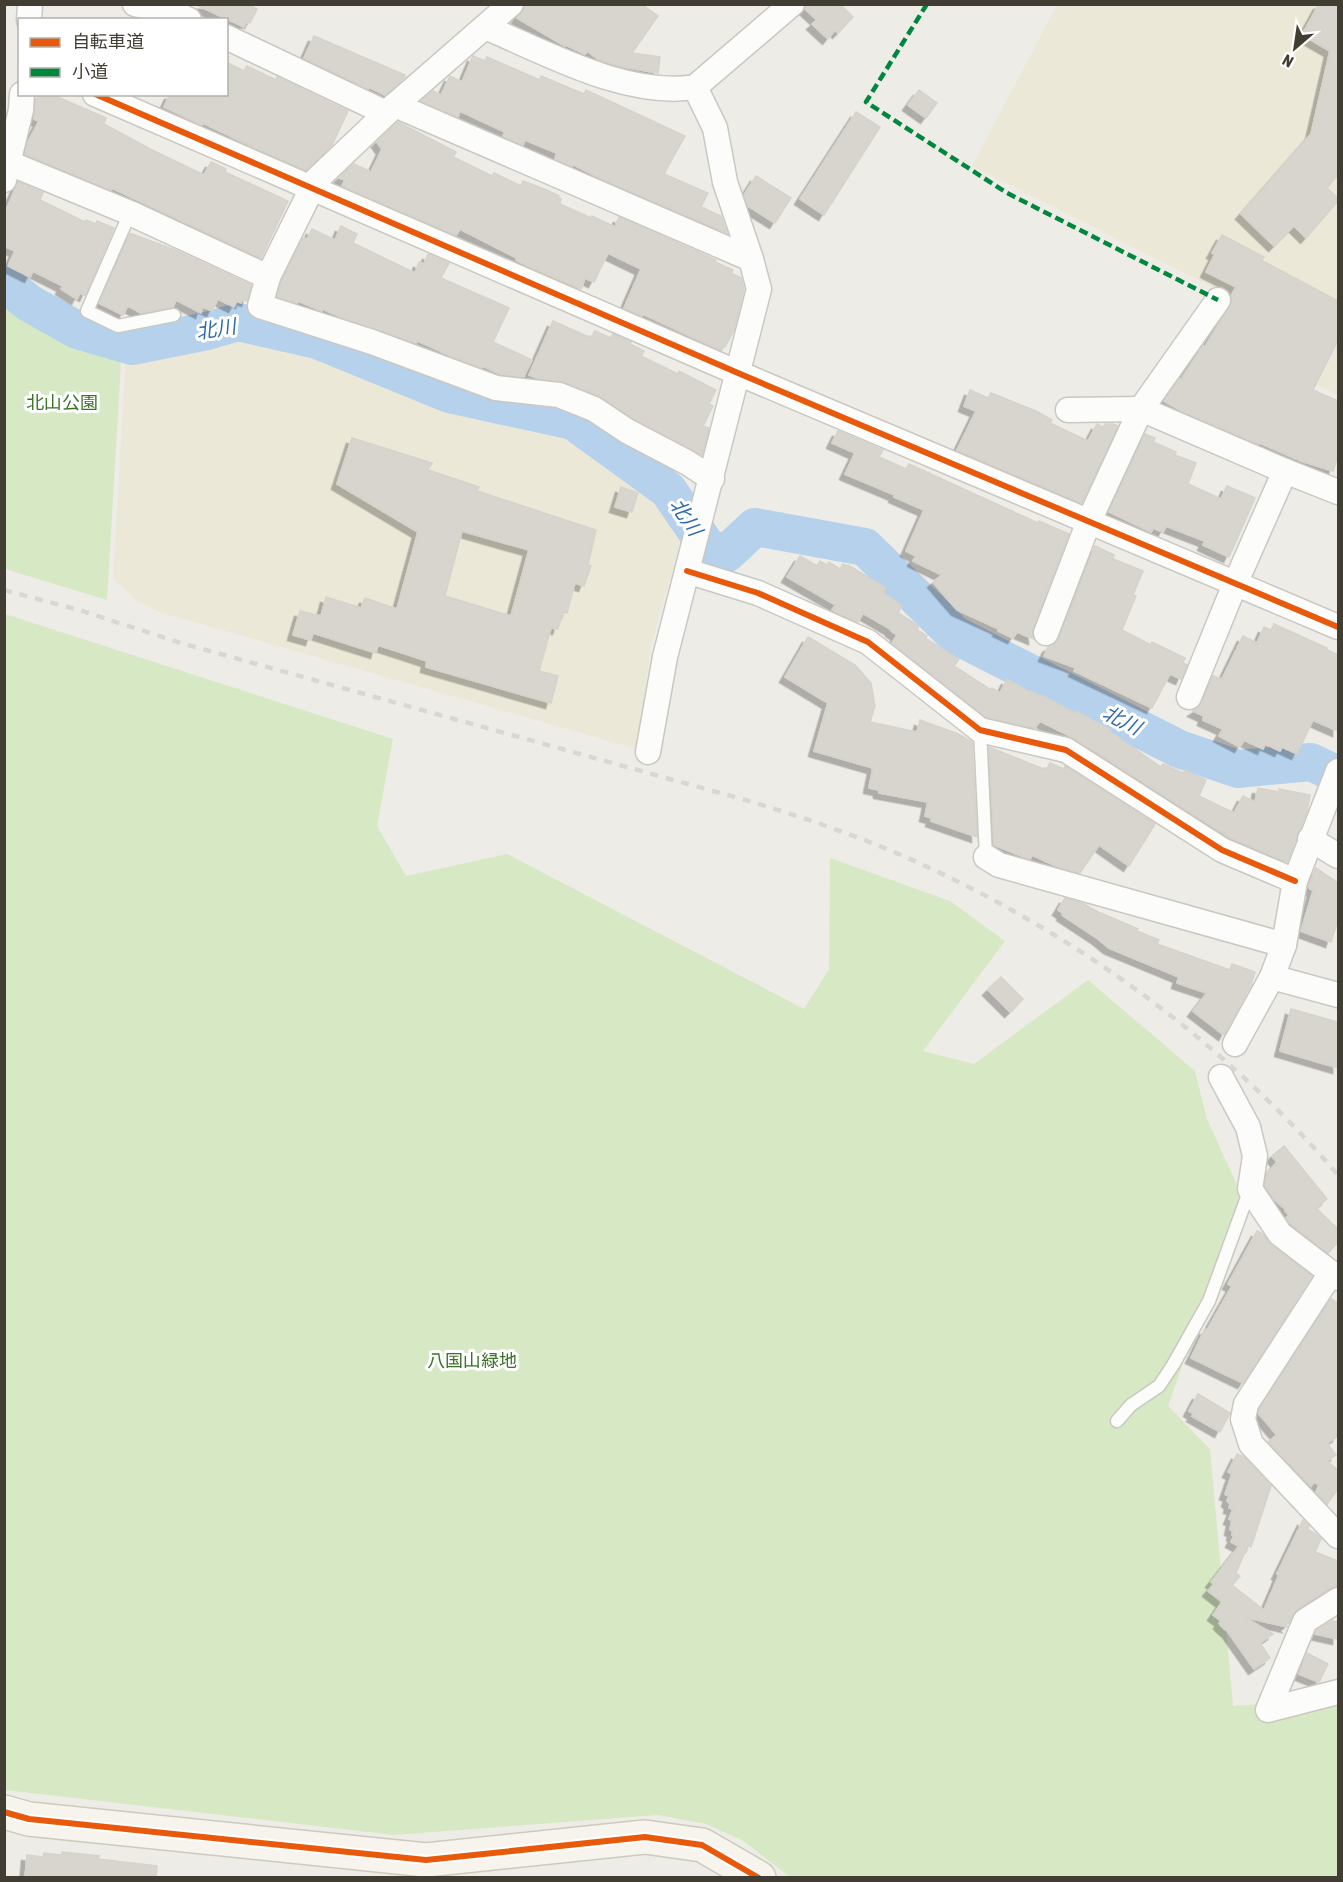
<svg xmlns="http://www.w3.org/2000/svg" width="1343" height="1882" viewBox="0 0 1343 1882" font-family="'Asap Condensed','Noto Sans JP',sans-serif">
<defs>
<filter id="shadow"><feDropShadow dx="-5.5" dy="5.5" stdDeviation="0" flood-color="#0004"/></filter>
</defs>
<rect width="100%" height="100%" fill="#eeece6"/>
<!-- education -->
<g fill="#ece8d8">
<polygon points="1057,5 1338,5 1338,395 1205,331 1228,295 972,166"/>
<polygon points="240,331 445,404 569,429 662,495 684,529 652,642 637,749 159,612 137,600 113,579 126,352"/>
</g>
<!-- green -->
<g fill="#d7e8c5">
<polygon points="4,299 58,340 121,362 107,600 5,569"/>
<polygon points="5,614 393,739 377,826 406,876 507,854 804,1009 829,969 830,858 950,901 1005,941 923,1051 974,1064 1088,980 1195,1071 1207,1119 1242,1196 1168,1406 1210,1449 1233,1706 1338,1698 1338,1877 790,1877 742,1840 706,1824 658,1815 394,1835 5,1790"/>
</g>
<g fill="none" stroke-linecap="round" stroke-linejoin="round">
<!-- river -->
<polyline stroke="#b6d1ec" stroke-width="38" points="4,283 29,303 77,330 132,346 207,331 238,322 317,340 449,394 573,421 668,490 708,548 727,553 755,527 865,547 955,635 1179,749 1238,769 1311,762 1338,775"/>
</g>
<!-- building -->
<g fill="#d7d5ce" stroke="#d6d3cc" stroke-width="1.5" fill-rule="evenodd" filter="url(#shadow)">
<polygon points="195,4 254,4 253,7 257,9 250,23 246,22 244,27"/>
<polygon points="526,4 641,4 658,16 632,53 660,57 658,73 619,66 598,59 587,51 585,54 566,45 565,46 517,18"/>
<polygon points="806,4 840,4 853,17 838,33 835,30 828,39 812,24 817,20 805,9"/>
<polygon points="1319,4 1338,4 1338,174 1327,188 1338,198 1338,201 1306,238 1294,226 1274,246 1241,214 1311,134 1330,51 1302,35"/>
<polygon points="314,36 405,75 405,77 385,95 369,87 368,89 304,58"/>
<polygon points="473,56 485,61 487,57 540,80 541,76 584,94 586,90 685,136 664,174 708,193 701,207 721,216 727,233 602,179 572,164 572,166 555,159 557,153 525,140 523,145 503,136 505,132 460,111 458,117 421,101 433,91 441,95 450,76 462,82"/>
<polygon points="226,62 244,71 247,66 276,80 277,77 348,111 332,145 306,170 255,148 203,123 202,125 164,107 170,94 226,94"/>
<polygon points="919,90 937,103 926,118 908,105"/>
<polygon points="39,94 51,94 106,118 104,124 150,149 204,175 211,162 226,169 225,172 288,201 261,258 112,188 111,190 25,154 28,142 39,121 34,119 36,101"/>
<polygon points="856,112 880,127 824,215 800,199"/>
<polygon points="398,122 456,152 453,157 492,176 494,173 521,186 523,181 549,191 559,196 558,198 561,199 560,204 591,218 592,216 615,227 619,217 716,260 715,262 733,270 731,273 741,278 744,289 734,330 725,347 722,346 720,350 643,314 642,316 624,308 641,269 608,253 594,282 585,278 581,289 528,266 516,260 517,258 460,229 456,235 342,186 345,180 339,178 354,164 371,172 382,149 377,142"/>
<polygon points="756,176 791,198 775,223 748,206 744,195"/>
<polygon points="18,182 43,193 40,200 85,222 86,220 96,224 97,221 114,228 85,296 80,293 77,299 61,289 63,286 33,271 30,277 8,266 15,251 4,246 4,215"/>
<polygon points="341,226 357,234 353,243 415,273 419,262 424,264 428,254 449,263 441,278 509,308 493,342 532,360 523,377 500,374 483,366 482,368 451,356 418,341 416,343 338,316 323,309 322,311 298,301 297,303 277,297 281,282 303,238 307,239 312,229 335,240"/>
<polygon points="130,234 132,234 175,250 251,285 247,301 242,299 241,303 237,301 234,307 218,299 212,311 203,307 201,313 176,300 173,307 141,313 128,306 123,315 99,303"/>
<polygon points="1222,235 1264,257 1261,260 1338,301 1338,340 1313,390 1338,401 1338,456 1333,471 1301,461 1260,443 1259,444 1182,411 1164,401 1180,379 1181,380 1203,346 1205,347 1232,302 1231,296 1236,287 1206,272 1215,254 1212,253"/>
<polygon points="553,321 591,338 595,331 611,338 613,334 631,342 630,344 644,351 641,356 678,374 679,371 716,390 709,404 713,406 703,426 709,428 702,455 634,419 600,396 564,382 537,378 529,375"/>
<polygon points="970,390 988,398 991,393 1036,411 1052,420 1050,423 1088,441 1097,424 1103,427 1105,424 1113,424 1118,426 1082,503 957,450 976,411 964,406"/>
<polygon points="838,431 883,450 879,457 906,469 909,464 1038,523 1039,521 1069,534 1033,628 1034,639 1017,632 1013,638 998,631 999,629 957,610 933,582 942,575 913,561 916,556 906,551 924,510 894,497 895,495 845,474 855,453 832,443"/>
<polygon points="1145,434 1155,438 1153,442 1176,452 1175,455 1196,463 1188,484 1221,499 1227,486 1255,498 1229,557 1203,545 1205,541 1166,526 1163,532 1153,528 1151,532 1109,512"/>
<path d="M352 438 432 463 428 470 479 487 477 491 596 530 588 565 591 566 584 586 575 583 567 613 563 612 558 629 551 628 539 671 558 676 551 703 426 667 427 661 378 645 376 653 313 633 311 640 293 635 300 611 321 616 326 597 361 608 365 598 397 609 418 532 337 484ZM462 531 529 550 511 616 445 596Z"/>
<polygon points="621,487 638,493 632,512 615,507"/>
<polygon points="1095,546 1114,555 1113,559 1143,571 1133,595 1136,596 1122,630 1151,645 1152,642 1185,658 1183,663 1187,665 1181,679 1170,674 1152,708 1074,671 1076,668 1044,656 1048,647 1054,644 1059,638"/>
<polygon points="800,556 817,566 820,561 827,565 829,562 840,569 843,564 847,566 848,565 886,588 883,592 902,606 898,613 919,626 917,630 927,636 925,638 959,659 954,666 991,690 992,688 1000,693 1007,679 1030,692 1031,691 1040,696 1041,695 1075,713 1076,711 1110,729 1109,731 1161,767 1163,764 1183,773 1185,770 1206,780 1199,796 1234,813 1243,796 1255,802 1258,788 1279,792 1279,789 1310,795 1307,811 1287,862 1229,837 1074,738 1040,721 1035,728 986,717 892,643 897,635 891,631 892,630 863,613 858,622 832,610 836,605 787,577"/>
<polygon points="1274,624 1327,648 1327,650 1338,655 1338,731 1313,720 1297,754 1282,747 1280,751 1265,744 1263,749 1244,740 1240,747 1219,736 1223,729 1203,720 1204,716 1193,711 1198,708 1202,702 1213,676 1222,679 1243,636 1257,643 1264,627 1271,630"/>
<polygon points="808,637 855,665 871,683 875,706 870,722 917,732 920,720 958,734 972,742 977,837 931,821 932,818 925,816 928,802 879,793 879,790 869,788 873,768 814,751 828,703 785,677"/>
<polygon points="989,747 1046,770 1050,763 1064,769 1065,766 1155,824 1129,866 1099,845 1080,873 1056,866 1032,855 1030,859 1029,859 994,845"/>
<polygon points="1316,868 1338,883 1338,920 1331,942 1301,931 1313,891 1308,887 1309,885"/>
<polygon points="1065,898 1084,904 1098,912 1138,929 1137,931 1159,940 1157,944 1230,970 1232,964 1255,972 1251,985 1224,1035 1193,1011 1207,993 1177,983 1179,977 1109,948 1098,939 1062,915 1063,913 1058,910"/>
<polygon points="1001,977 1023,999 1010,1012 988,990"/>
<polygon points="1291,1009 1338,1022 1338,1068 1280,1051"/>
<polygon points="1284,1146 1327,1199 1316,1208 1338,1229 1338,1242 1328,1253 1291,1224 1286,1218 1289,1215 1285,1211 1286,1210 1274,1199 1265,1186 1267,1174 1277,1162 1272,1156"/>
<polygon points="1257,1231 1263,1234 1271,1245 1312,1276 1243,1383 1191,1358 1205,1329 1207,1330 1232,1286 1228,1284"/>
<polygon points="1331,1299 1338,1303 1338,1436 1327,1443 1336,1455 1327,1461 1338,1470 1338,1489 1327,1504 1316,1492 1319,1485 1314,1482 1311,1486 1268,1442 1277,1435 1259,1414 1259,1409"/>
<polygon points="1198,1394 1230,1413 1220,1432 1192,1416 1194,1414 1189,1411"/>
<polygon points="1237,1454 1244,1457 1271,1486 1251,1547 1248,1545 1236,1573 1240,1576 1232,1585 1264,1610 1279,1575 1277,1574 1303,1520 1309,1526 1307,1529 1316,1534 1321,1539 1315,1552 1338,1561 1338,1586 1330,1588 1297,1609 1289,1623 1285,1625 1287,1627 1244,1617 1273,1634 1260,1643 1270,1658 1254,1669 1228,1632 1221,1626 1219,1623 1221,1621 1213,1615 1222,1602 1208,1591 1214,1584 1211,1582 1239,1546 1231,1542 1234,1536 1232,1535 1233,1531 1230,1530 1232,1520 1229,1519 1233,1509 1229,1508 1230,1504 1227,1501 1229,1496 1225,1494 1232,1474 1228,1472"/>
<polygon points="1332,1621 1338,1622 1338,1639 1315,1634 1316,1631"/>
<polygon points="1307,1653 1328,1664 1319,1682 1299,1674"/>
<polygon points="62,1852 99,1856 98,1859 157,1866 156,1878 25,1878 27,1855 43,1857 44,1853 62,1855"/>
</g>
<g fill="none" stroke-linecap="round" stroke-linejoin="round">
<!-- lane casing -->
<g stroke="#cac8c2" stroke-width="15">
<g id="lane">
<polyline points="130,213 87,311 118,326 174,315"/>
<polyline points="980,730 986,857"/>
<polyline points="1117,1421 1131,1405 1159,1386 1173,1365 1209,1301 1250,1189"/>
</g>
</g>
<!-- street casing -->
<g stroke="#cac8c2" stroke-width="27">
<g id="street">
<polyline points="135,4 177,14 189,20"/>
<polyline points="511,4 395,105 316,180 268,277 260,306 372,342 496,388 559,395 594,409 627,431 688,463 712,479"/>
<polyline points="29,20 30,4"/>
<path d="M485 27C547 53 627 98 695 87L792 4"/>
<polyline points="226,37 386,113"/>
<polyline points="95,94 738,373 1338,627"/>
<polyline points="395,105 751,259"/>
<polyline points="9,163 130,213 268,277"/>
<polyline points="4,180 21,110 22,94"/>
<polyline points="1068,410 1141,409 1285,471 1235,584 1189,697"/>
<polyline points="1285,471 1338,492"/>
<polyline points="687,571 758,593 868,642 980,730 1066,750 1222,850 1295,881"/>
<polyline points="1046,633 1089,521 1141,409 1218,300"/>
<polyline points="648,752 665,657 759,289 751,259 725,182 715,128 695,87"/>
<polyline points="1310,839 1338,856"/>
<polyline points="986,857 999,865 1284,945"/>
<polyline points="1272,977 1284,945 1295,881 1338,771"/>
<polyline points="1235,1044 1272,977 1338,995"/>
<polyline points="1221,1077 1248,1127 1255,1156 1250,1189 1280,1234 1331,1273 1338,1278"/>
<polyline points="1331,1273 1246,1404 1243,1419 1251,1444 1338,1536"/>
<polyline points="1338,1600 1305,1621 1268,1710 1338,1692"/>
</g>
</g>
<!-- secondary casing -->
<g stroke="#cdcabd" stroke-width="36">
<polyline id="secondary" points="4,1812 29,1819 426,1860 645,1837 702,1845 759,1878"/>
</g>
<!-- lane -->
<use href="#lane" stroke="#fcfcfb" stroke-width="12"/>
<!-- street -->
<use href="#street" stroke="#fcfcfb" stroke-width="24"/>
<!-- secondary -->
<use href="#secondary" stroke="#f6f4ec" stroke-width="33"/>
<!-- rail -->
<path stroke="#d7d7d6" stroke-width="4.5" stroke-dasharray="8 8" stroke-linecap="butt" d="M4 590 79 610 181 643 749 801C798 816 847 832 894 852 1062 924 1219 1036 1338 1175"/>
<!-- quiet -->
<polyline stroke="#00873e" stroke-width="4.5" stroke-dasharray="9 4.5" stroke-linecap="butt" points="927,4 866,102 1007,193 1218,300"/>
<!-- cycleway casing -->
<g stroke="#fff" stroke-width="10">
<g id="cycleway">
<polyline points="95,94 738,373 1338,627"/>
<polyline points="687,571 758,593 868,642 980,730 1066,750 1222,850 1295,881"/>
<polyline points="4,1812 29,1819 426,1860 645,1837 702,1845 759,1878"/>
</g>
</g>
<!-- cycleway -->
<use href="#cycleway" stroke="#e8590c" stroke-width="6"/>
</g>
<g text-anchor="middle" stroke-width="6" stroke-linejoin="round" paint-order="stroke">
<!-- park labels -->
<g font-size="18" fill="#3d7228" stroke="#fff">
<text x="62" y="409">北山公園</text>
<text x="472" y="1367">八国山緑地</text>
</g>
<!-- water labels -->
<g font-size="20" font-style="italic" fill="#2f6bab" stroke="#fff">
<text transform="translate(216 329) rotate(-9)" y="7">北川</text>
<text transform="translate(686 517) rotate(56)" y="7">北川</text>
<text transform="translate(1122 720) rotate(27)" y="7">北川</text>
</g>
</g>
<!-- border -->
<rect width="1343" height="1882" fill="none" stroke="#423d33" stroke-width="12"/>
<!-- legend -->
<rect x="18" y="18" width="210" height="78" fill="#ffffff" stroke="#b3b1ad" stroke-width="1.5"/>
<rect x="30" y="38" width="30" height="9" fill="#e8590c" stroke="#b3b1ad" stroke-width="1.5"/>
<text x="72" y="48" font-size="18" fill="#423d33">自転車道</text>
<rect x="30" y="68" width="30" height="9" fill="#00873e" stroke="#b3b1ad" stroke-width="1.5"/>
<text x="72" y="78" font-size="18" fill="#423d33">小道</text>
<!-- north arrow -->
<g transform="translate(1295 48) rotate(209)" stroke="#ffffff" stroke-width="4.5" paint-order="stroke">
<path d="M0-4.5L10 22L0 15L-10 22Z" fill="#423d33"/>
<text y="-9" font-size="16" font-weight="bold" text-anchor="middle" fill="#423d33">N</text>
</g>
</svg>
